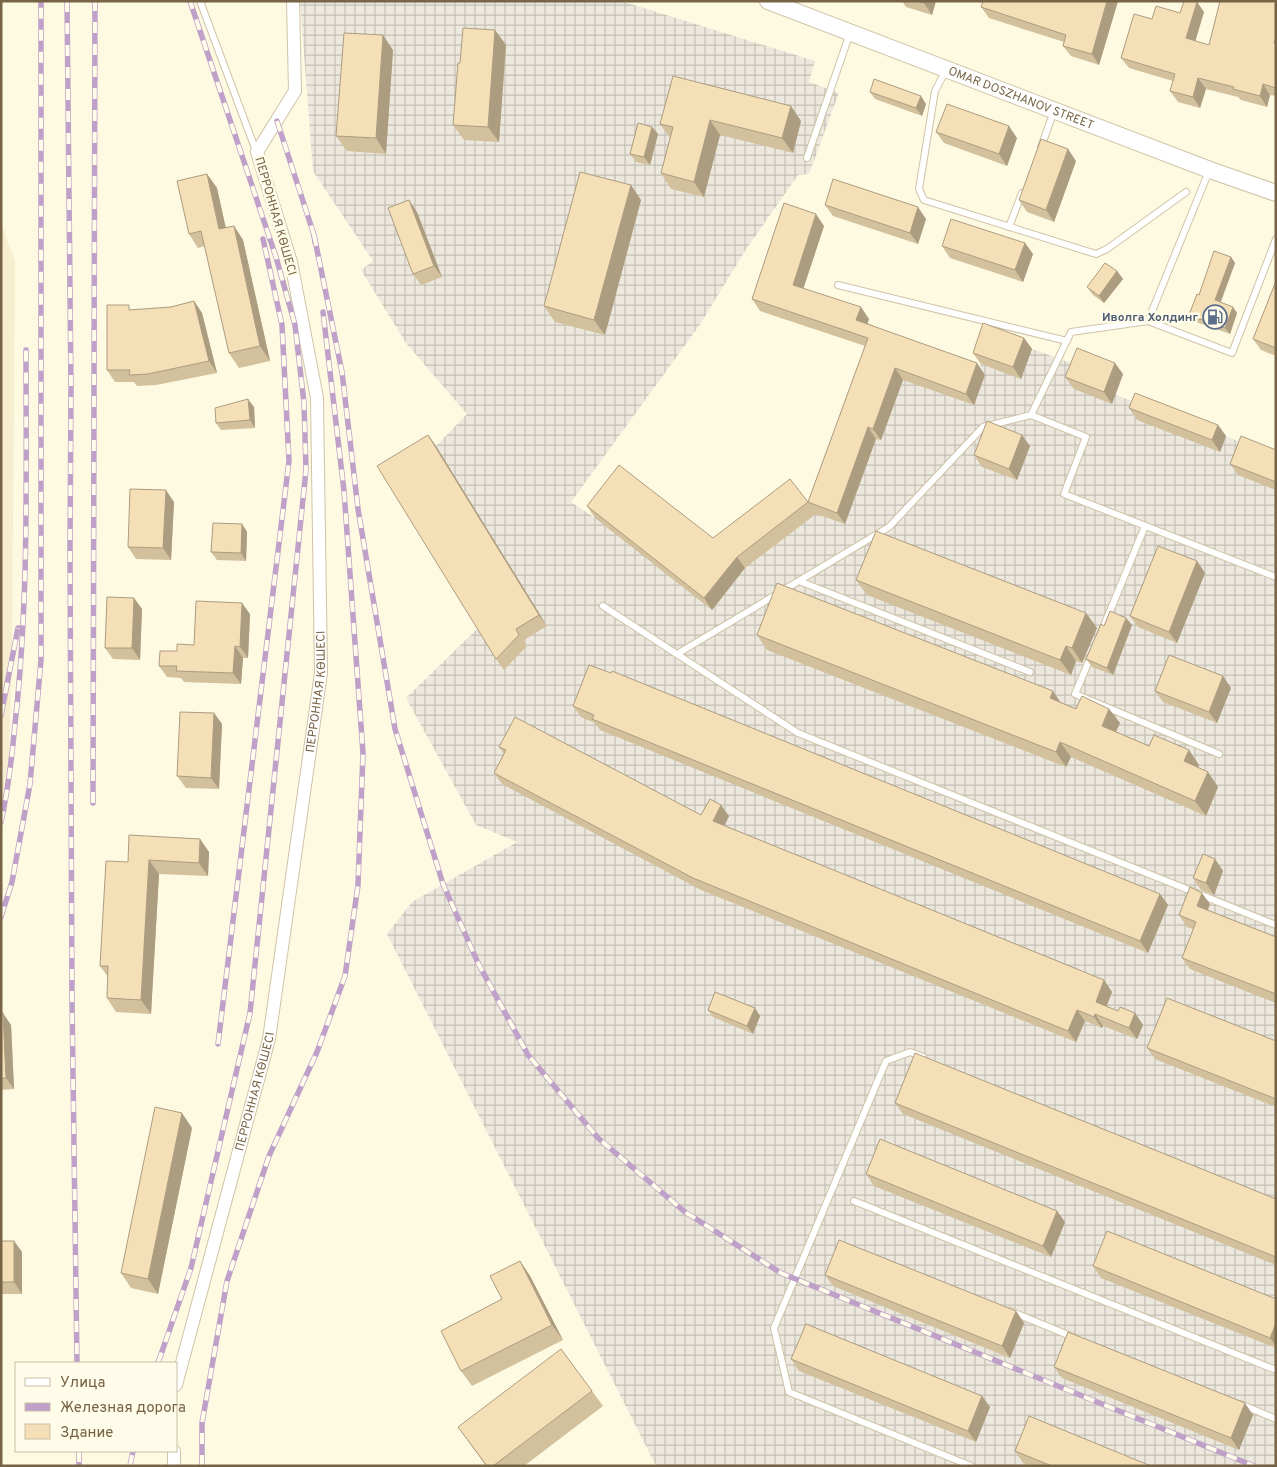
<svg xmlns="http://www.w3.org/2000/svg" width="1277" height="1467" viewBox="0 0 1277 1467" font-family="Overpass,sans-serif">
<defs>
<pattern id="industrial-grid" width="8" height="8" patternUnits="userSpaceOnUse" patternTransform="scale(1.25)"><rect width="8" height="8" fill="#ece8dd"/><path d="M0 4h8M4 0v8" fill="none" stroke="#c4c0b5"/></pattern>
</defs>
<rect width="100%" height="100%" fill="#fefae2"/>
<!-- residential -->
<polygon fill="#f6eecf" points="1,223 15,261 12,660 8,792 1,812"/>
<!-- industrial -->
<polygon fill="url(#industrial-grid)" points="300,1 621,1 815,61 809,82 839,93 809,174 798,175 745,251 699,326 571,502 594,517 721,550 816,513 880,337 978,372 991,334 1082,367 1085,359 1123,374 1116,395 1226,436 1276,458 1276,1466 656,1466 387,934 412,902 517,842 476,825 406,698 478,628 436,446 467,414 406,343 361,270 373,261 313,171"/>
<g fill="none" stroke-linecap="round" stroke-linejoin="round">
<!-- service casing -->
<g stroke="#d0c3a8" stroke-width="8">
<g id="service">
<polyline points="200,1 256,151"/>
<polyline points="946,70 935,91 919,189 924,200 1096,254 1107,249 1186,192"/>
<polyline points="1041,147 1054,111"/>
<polyline points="807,158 850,33"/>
<polyline points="1009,227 1022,193"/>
<polyline points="838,285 1067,341"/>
<polyline points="1148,321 1232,353 1276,239"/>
<polyline points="1031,415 1086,437 1064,494 1276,577"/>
<polyline points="799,581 1030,672"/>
<polyline points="603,606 798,733 1276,925"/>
<polyline points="1101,633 1145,526"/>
<polyline points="677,654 889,527 983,427 1031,415 1071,332 1148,321 1209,171"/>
<polyline points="1091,656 1075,694 1219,754"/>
<polyline points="923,1057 910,1052 886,1061 774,1328 789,1392 971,1466"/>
<polyline points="854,1201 1276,1370"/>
<polyline points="1010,1311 1073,1337"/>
<polyline points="1240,1404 1276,1419"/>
</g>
</g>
<!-- minor casing -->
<g stroke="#d0c3a8" stroke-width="14">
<g id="minor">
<path id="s1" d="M176 1385 269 1039 321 673 317 398 291 262 257 152 295 91 293 1"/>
<polyline points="174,1466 174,1451"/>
</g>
</g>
<!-- tertiary casing -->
<g stroke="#d0c3a8" stroke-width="18">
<g id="tertiary">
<path id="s2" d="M768 1 1210 170 1276 193"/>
</g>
</g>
<!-- service -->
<use href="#service" stroke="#fff" stroke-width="6"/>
<!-- minor -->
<use href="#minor" stroke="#fff" stroke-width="12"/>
<!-- tertiary -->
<use href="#tertiary" stroke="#fff" stroke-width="16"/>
<!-- rail casing -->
<g stroke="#bfa0c8" stroke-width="5.5">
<g id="rail">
<polyline points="67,1 71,388 70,552 72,1001 77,1363"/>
<polyline points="277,121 314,235 315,243"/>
<polyline points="314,235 342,372 358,509 395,729 443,884 478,963 528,1055 598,1138 685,1212 781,1273 1254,1466"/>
<polyline points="1,715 18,628"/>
<polyline points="93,803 95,1"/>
<path d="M1 822C8 790 12 757 15 724 29 600 26 475 26 350"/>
<polyline points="1,917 12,882 30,784 41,660 41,1"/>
<polyline points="218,1044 289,461 282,325 263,239"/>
<polyline points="158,1363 191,1268 250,1013 306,470 304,403 295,325 276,257 190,1"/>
<polyline points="79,1451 79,1466"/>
<polyline points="130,1466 133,1451"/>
<polyline points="202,1466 202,1423 227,1281 269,1156 317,1052 345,976 358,885 363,753 344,491 323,312"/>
</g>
</g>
<!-- rail -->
<use href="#rail" stroke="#fffce9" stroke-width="4" stroke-dasharray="11" stroke-linecap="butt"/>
</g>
<!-- wall -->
<g fill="#d3c09d">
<polygon points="902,1 936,1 932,15 906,7"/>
<polygon points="1118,1 1099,65 1071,56 1063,46 1064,42 989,18 981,7"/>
<polygon points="1276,1 1276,96 1270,95 1267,107 1241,100 1238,97 1206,89 1200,108 1178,102 1170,91 1173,81 1129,68 1121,58 1152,19 1180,13 1197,2 1204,12 1195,41 1209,45"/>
<polygon points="495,30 506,45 499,142 464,140 453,125 460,63"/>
<polygon points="393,50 386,154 347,151 336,136"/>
<polygon points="673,76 801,121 793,153 720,135 704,197 671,189 661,173 670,138 660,124"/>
<polygon points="870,92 926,104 922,116 875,99"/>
<polygon points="652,127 658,134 650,165 636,162 630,154"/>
<polygon points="936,132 1017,138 1007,166 944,143"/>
<polygon points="1076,161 1054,222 1027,212 1019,200"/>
<polygon points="207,174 217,188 226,228 234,226 243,240 270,361 239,368 229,353 205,246 198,248 189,234"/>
<polygon points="641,200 605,335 555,322 544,306"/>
<polygon points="825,205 926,219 918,244 833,216"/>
<polygon points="417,212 442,277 421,285 413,274"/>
<polygon points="824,226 803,288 869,319 867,323 985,375 974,405 903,380 881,440 876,439 845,524 816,514 745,568 712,610 595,518 587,506 713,538 808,502 865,346 760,311 752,299"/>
<polygon points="1025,243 1033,254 1023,282 950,258 942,246"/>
<polygon points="1231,257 1235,263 1221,302 1237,313 1230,334 1193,321 1189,315 1199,295"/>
<polygon points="1117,271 1123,279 1104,303 1093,295 1087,287"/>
<polygon points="1276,281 1276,356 1261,350 1253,339"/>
<polygon points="194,301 202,313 217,373 156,385 137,386 134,382 115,382 107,370 133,310 171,307"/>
<polygon points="1024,338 1032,349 1021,379 981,364 973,353"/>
<polygon points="1123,374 1112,404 1074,389 1065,377"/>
<polygon points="254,407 255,428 221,430 216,423"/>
<polygon points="1129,408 1218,425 1226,436 1220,452 1137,420"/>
<polygon points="428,435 436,446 547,626 524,640 527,646 504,670 496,659"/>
<polygon points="1030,446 1017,480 982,467 974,455"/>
<polygon points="1276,450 1276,490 1238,475 1230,464"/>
<polygon points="174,502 171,560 136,559 128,547"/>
<polygon points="242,524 247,532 246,561 217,560 211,552"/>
<polygon points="1197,561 1205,573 1177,643 1138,627 1130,616"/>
<polygon points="856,580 1086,613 1097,628 1082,663 1076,661 1071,675 867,595"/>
<polygon points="134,598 142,609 140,660 113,659 105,648"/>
<polygon points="250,614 248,658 243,658 241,684 184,682 181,678 167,677 159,666 177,651 194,645"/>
<polygon points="1126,618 1132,625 1113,675 1092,667 1086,659 1104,626"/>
<polygon points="757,635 1061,702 1076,709 1109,709 1120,723 1116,732 1149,746 1199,765 1198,768 1208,772 1218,787 1206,816 1071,757 1066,767 767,650"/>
<polygon points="1231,688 1217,723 1163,702 1155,691"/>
<polygon points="573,706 1160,894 1168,905 1148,953 600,730 595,723 581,717"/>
<polygon points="214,713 222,724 219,789 186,788 177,776"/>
<polygon points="499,747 701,815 729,816 724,826 1104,980 1112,992 1106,1006 1118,1011 1135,1013 1143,1025 1137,1039 1103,1026 1102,1028 1085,1021 1076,1042 701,890 502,784 494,773 504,754"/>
<polygon points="200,839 209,852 208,876 159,874 151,1014 116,1012 107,998 108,977 100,966 128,862"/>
<polygon points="1215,859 1223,871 1214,895 1201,890 1193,878"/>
<polygon points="1210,904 1208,910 1276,937 1276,1003 1190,969 1182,958 1193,929 1187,927 1179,915"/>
<polygon points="708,1010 760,1016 753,1034 713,1017"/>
<polygon points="1,1013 11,1025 14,1089 1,1090"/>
<polygon points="1276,1041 1276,1107 1155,1059 1147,1048"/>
<polygon points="895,1103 1276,1199 1276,1265 903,1114"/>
<polygon points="192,1128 158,1294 131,1288 121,1273"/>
<polygon points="866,1174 1057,1211 1065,1222 1051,1257 874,1186"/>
<polygon points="1,1241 14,1241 22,1252 22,1294 1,1294"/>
<polygon points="520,1261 530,1276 563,1340 472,1386 461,1371 502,1299"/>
<polygon points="1093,1266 1276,1299 1276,1348 1101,1278"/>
<polygon points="825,1275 1016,1311 1024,1323 1010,1358 833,1286"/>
<polygon points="791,1359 982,1396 990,1407 976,1442 799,1371"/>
<polygon points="1054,1367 1253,1415 1239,1450 1062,1378"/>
<polygon points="592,1391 603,1406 524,1466 486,1466 458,1427"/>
<polygon points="1015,1451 1151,1466 1031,1466 1023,1463"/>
</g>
<!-- shaded-wall -->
<g fill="#ac9c80">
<polygon points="925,1 936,1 932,15 924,3"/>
<polygon points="1107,1 1118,1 1099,65 1092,54"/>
<polygon points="1197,2 1204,12 1193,49 1186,38"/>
<polygon points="495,30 506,45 499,142 488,127"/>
<polygon points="383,35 393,50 386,154 376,138"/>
<polygon points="1198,78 1206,89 1200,108 1193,97"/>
<polygon points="1263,84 1270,95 1267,107 1260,96"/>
<polygon points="921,96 926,104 922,116 916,108"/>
<polygon points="791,106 801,121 793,153 782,138"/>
<polygon points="710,120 720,135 704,197 694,182"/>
<polygon points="1009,126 1017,138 1007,166 999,154"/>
<polygon points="652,127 658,134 650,165 644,157"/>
<polygon points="1068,149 1076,161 1054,222 1046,210"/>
<polygon points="207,174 217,188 229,243 219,229"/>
<polygon points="631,185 641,200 605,335 594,320"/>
<polygon points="409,200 417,212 442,277 434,266"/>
<polygon points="918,207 926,219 918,244 910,233"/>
<polygon points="816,214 824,226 801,296 793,285"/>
<polygon points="234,226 243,240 270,361 260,346"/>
<polygon points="1025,243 1033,254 1023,282 1015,270"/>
<polygon points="1231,257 1235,263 1219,306 1215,300"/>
<polygon points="1117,271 1123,279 1104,303 1099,296"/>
<polygon points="194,301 202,313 217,373 209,361"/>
<polygon points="861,307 869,319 865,331 856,320"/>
<polygon points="1233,307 1237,313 1230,334 1225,328"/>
<polygon points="1024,338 1032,349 1021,379 1013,367"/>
<polygon points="977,363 985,375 974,405 966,394"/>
<polygon points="1115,363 1123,374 1112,404 1104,392"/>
<polygon points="895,368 903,380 881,440 873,429"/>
<polygon points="248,399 254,407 255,428 250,420"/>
<polygon points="1218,425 1226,436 1220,452 1212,440"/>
<polygon points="868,427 876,439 845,524 837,513"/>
<polygon points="428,435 436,446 547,626 539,615"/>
<polygon points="1022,435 1030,446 1017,480 1009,469"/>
<polygon points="166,490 174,502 171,560 163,548"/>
<polygon points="242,524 247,532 246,561 241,553"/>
<polygon points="737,557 745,568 712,610 704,598"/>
<polygon points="1197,561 1205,573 1177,643 1169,632"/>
<polygon points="134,598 142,609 140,660 132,648"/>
<polygon points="242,603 250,614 248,658 240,647"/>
<polygon points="1086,613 1097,628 1082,663 1072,648"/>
<polygon points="1126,618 1132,625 1113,675 1107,668"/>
<polygon points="235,646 243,658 241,684 233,673"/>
<polygon points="1066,646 1076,661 1071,675 1060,660"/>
<polygon points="1223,676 1231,688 1217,723 1209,712"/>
<polygon points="1053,691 1063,706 1050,698"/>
<polygon points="1109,709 1120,723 1112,740 1102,726"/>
<polygon points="214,713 222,724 219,789 211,778"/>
<polygon points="1060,742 1071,757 1066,767 1056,752"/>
<polygon points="1189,750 1199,765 1194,776 1184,761"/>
<polygon points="1208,772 1218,787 1206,816 1195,801"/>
<polygon points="721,805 729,816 721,833 713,821"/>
<polygon points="200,839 209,852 208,876 199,863"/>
<polygon points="1215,859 1223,871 1214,895 1206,883"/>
<polygon points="149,860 159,874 151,1014 141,1000"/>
<polygon points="1202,893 1210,904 1205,917 1197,906"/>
<polygon points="1160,894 1168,905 1148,953 1140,941"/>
<polygon points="1104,980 1112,992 1104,1013 1096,1002"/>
<polygon points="755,1008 760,1016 753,1034 747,1026"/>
<polygon points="1077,1010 1085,1021 1076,1042 1068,1031"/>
<polygon points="3,1013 11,1025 14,1089 6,1078"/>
<polygon points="1135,1013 1143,1025 1137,1039 1129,1028"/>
<polygon points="1095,1014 1103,1026 1102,1028 1094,1017"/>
<polygon points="182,1113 192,1128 158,1294 148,1279"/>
<polygon points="1057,1211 1065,1222 1051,1257 1043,1246"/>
<polygon points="14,1241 22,1252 22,1294 14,1282"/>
<polygon points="520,1261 530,1276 563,1340 552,1325"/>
<polygon points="1016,1311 1024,1323 1010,1358 1002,1346"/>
<polygon points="1276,1323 1276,1346 1270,1338"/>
<polygon points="982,1396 990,1407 976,1442 968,1431"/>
<polygon points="1245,1403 1253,1415 1239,1450 1231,1438"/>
</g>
<!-- building -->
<g fill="#f5dfb7" stroke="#ac9c80">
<polygon points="917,1 925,1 924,3"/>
<polygon points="983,1 1107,1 1092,54 1063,46 1066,35 981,7"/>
<polygon points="1184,1 1197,2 1186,38 1209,45 1220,1 1276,1 1276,36 1274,43 1276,44 1276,88 1263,84 1260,96 1233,89 1234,87 1198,78 1193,97 1170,91 1175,74 1121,58 1134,14 1152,19 1156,6 1180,13"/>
<polygon points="463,28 495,30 488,127 453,125 458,63 460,63"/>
<polygon points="344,33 383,35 376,138 336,136"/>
<polygon points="673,76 791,106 782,138 710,120 694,182 661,173 673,127 660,124"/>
<polygon points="874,79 921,96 916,108 870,92"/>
<polygon points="947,104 1009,126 999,154 936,132"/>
<polygon points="638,123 652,127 644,157 630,154"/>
<polygon points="1041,139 1068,149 1046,210 1019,200"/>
<polygon points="580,172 631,185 594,320 544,306"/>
<polygon points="207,174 219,229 234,226 260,346 229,353 201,231 189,234 177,181"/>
<polygon points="833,179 918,207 910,233 825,205"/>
<polygon points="409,200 434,266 413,274 388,208"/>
<polygon points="784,203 816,214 793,285 861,307 856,320 977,363 966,394 895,368 873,429 868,427 837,513 808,502 868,338 752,299"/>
<polygon points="951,219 1025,243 1015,270 942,246"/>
<polygon points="1214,251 1231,257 1215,300 1233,307 1225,328 1189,315 1197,294 1199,295"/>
<polygon points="1105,263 1117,271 1099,296 1087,287"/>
<polygon points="1276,281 1276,348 1253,339"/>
<polygon points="194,301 209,361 148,374 129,375 130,370 107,370 107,305 129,305 129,310 171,307"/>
<polygon points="983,323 1024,338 1013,367 973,353"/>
<polygon points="1077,348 1115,363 1104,392 1065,377"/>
<polygon points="1135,393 1218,425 1212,440 1129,408"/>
<polygon points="248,399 250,420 216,423 215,408"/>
<polygon points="987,421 1022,435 1009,469 974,455"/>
<polygon points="428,435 539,615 516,629 519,635 496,659 377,466"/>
<polygon points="1241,436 1276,450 1276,482 1230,464"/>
<polygon points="619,465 713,538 790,479 808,502 737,557 704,598 587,506"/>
<polygon points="130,489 166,490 163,548 128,547"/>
<polygon points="213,523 242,524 241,553 211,552"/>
<polygon points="876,531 1086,613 1072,648 1066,646 1060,660 856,580"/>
<polygon points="1158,546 1197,561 1169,632 1130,616"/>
<polygon points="777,583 1053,691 1050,698 1076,709 1082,696 1109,709 1102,726 1149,746 1154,735 1189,750 1184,761 1208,772 1195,801 1060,742 1056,752 757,635"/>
<polygon points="107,597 134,598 132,648 105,648"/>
<polygon points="196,601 242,603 240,647 235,646 233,673 176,671 177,666 159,666 160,651 177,651 177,644 194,645"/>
<polygon points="1110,611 1126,618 1107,668 1086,659 1101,624 1104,626"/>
<polygon points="1169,655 1223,676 1209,712 1155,691"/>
<polygon points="589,665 611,673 612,671 1160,894 1140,941 592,719 594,715 573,706"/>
<polygon points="180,712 214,713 211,778 177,776"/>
<polygon points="515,717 701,815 710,799 721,805 713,821 1104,980 1096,1002 1118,1011 1120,1007 1135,1013 1129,1028 1095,1014 1094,1017 1077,1010 1068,1031 693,878 494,773 506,750 499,747"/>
<polygon points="129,835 200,839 199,863 149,860 141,1000 107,998 108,966 100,966 106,861 128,862"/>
<polygon points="1203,854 1215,859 1206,883 1193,878"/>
<polygon points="1190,887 1202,893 1197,906 1276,937 1276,994 1182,958 1196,922 1179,915"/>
<polygon points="715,992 755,1008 747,1026 708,1010"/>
<polygon points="1167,998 1276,1041 1276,1099 1147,1048"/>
<polygon points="1,1013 3,1013 6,1078 1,1078"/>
<polygon points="915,1053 1276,1199 1276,1257 895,1103"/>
<polygon points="155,1107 182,1113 148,1279 121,1273"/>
<polygon points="880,1139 1057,1211 1043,1246 866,1174"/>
<polygon points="1107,1231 1276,1299 1276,1323 1270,1338 1093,1266"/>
<polygon points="839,1240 1016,1311 1002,1346 825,1275"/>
<rect x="1" y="1241" width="13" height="41"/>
<polygon points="520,1261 552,1325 461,1371 441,1331 502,1299 490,1276"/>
<polygon points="806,1324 982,1396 968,1431 791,1359"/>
<polygon points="1068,1332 1245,1403 1231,1438 1054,1367"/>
<polygon points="561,1349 592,1391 493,1466 487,1466 458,1427"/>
<polygon points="1029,1416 1151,1466 1052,1466 1015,1451"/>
</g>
<!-- icons -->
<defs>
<g id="fuel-ring" transform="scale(1.25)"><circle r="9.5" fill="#fffce9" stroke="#5c6f8a" stroke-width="1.5"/><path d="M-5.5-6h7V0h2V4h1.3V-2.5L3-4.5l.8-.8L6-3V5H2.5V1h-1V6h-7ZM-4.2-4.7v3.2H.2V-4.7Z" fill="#5c6f8a"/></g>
</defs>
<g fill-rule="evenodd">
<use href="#fuel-ring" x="1215" y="317"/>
</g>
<g text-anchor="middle" stroke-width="5" stroke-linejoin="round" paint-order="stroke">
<!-- street labels -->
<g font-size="12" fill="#776446" stroke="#fffce9">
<text dy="4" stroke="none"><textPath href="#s2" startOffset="271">OMAR DOSZHANOV STREET</textPath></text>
<text transform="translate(276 216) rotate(74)" y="4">ПЕРРОННАЯ КӨШЕСІ</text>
<text dy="4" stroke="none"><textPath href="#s1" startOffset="709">ПЕРРОННАЯ КӨШЕСІ</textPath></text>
<text dy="4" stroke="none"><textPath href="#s1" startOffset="304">ПЕРРОННАЯ КӨШЕСІ</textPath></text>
</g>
<!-- service labels -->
<g font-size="12" font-weight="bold" fill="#4e5e75" stroke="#fffce9" text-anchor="end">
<text x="1198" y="321">Иволга Холдинг</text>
</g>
</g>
<!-- border -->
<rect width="1277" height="1467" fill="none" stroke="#776446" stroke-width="5"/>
<!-- legend -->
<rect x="15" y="1362" width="162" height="90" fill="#fffce9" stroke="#c9bfa8"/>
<rect x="25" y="1378" width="25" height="8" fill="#ffffff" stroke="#c9bfa8"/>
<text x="60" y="1387" font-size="15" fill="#776446">Улица</text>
<rect x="25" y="1403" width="25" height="8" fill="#bfa0c8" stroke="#c9bfa8"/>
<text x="60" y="1412" font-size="15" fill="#776446">Железная дорога</text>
<rect x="25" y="1424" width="25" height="15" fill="#f5dfb7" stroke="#c9bfa8"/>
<text x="60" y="1437" font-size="15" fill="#776446">Здание</text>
</svg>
